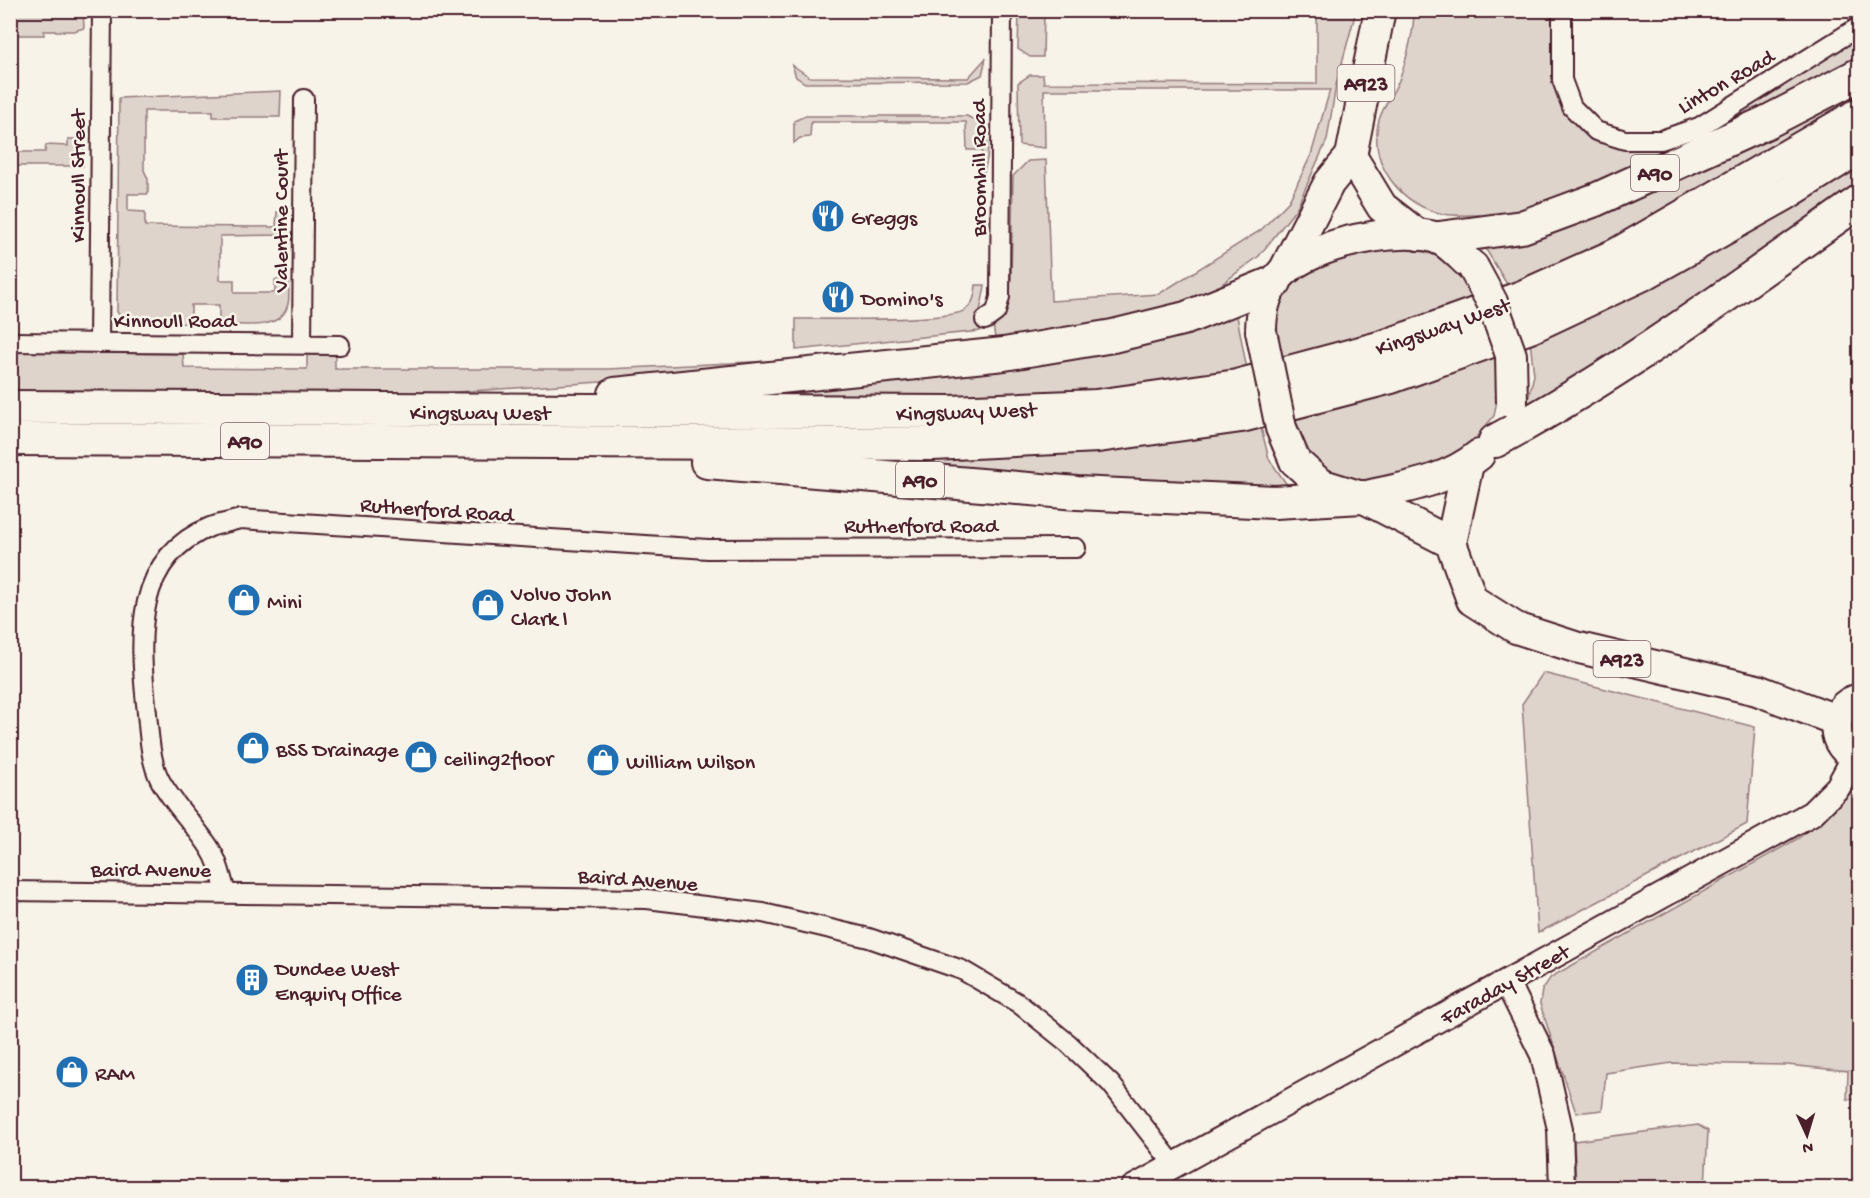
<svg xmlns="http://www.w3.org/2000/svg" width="1870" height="1198" viewBox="0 0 1870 1198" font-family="'Gochi Hand',sans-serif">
<rect width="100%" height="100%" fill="#f7f3e8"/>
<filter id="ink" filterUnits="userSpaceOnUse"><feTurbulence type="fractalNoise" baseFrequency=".0167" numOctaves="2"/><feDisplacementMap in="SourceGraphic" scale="12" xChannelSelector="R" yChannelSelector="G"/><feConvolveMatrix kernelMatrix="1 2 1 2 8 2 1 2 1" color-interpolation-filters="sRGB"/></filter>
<g filter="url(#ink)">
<!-- green -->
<g fill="#ded4cc" stroke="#947a7c" stroke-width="1.5">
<polygon points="11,10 83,11 84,28 74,31 44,31 44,35 11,35"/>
<polygon points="1019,11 1044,11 1043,57 1030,57 1018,49"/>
<polygon points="1317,11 1356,11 1336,85 1327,140 1296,209 1259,256 1222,284 1220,294 1167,314 813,367 358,399 11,397 11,352 183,354 184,368 307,369 307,355 335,355 335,369 608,369 814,359 995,338 993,324 1005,314 1011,280 1013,176 1028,161 1046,160 1051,301 1159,294 1261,230 1289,201 1311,155 1330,90 1044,90 1045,148 1019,145 1018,83 1030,75 1043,75 1044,83 1317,84"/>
<path d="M1414 11H1552L1553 81 1564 113 1591 138 1624 149 1702 136 1859 36V58L1724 134 1538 212 1484 225 1480 215C1469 215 1455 216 1443 214 1402 205 1370 167 1378 124 1381 108 1394 93 1400 78 1407 57 1414 33 1414 11Z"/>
<polygon points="986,58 982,75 968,82 805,83 796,77 792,65 810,77 968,78"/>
<polygon points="1859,89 1859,96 1738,173 1613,245 1511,291 1484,246"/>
<path d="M281 91 280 117H213V111H144V170L148 179V194H128V211L145 212V226L276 227 277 212 282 213V230H288V235L220 236V280H234V293H275V280H289C288 288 290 297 288 304 282 332 241 324 219 324V305H191V323L127 324 117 312 119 98Z"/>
<path d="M805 116H967C992 129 991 150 983 175L982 150H967L966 122H811L810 137 800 138 794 143V121Z"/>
<polygon points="68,139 84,139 83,166 11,166 11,152 45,152 46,145 68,146"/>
<polygon points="1859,160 1859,188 1525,412 1534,375 1530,341"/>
<path d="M1385 248C1439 251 1450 254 1476 303L1281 362 1274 310 1292 282 1322 262Z"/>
<path d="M976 285H985C983 303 977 312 980 331L796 350V319C823 319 949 322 965 310 974 304 975 294 976 285Z"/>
<polygon points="1236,311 1247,370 1095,396 757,401 757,392"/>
<polygon points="1496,355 1500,384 1494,416 1467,448 1420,470 1360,481 1322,472 1302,444 1294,415"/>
<polygon points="1260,424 1269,459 1292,492 878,467 878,456"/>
<polygon points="1543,673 1755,727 1747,824 1538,933 1522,704"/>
<polygon points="1859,786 1859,1100 1847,1099 1848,1071 1787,1065 1672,1063 1606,1073 1602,1110 1576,1113 1540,1004 1542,990 1551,977 1799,838"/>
<polygon points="1698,1125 1708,1131 1705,1187 1576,1187 1574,1141"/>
</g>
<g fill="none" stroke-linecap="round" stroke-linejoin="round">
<!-- minor casing -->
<g stroke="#4a1f2b" stroke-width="22">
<g id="minor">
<polyline points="1562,10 1562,80 1572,107 1596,131 1625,140 1661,140 1699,127 1860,26"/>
<polyline points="985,320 996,312 1000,297 1002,10"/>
<polyline points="10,342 340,345"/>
<polyline points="99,343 102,10"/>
<polyline points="302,344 304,99"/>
<polyline points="10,891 647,899 763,913 869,938 962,970 1018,1003 1068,1043 1111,1084 1174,1165"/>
<path d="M226 893C222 879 219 862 211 850 196 825 174 806 160 780 149 759 149 728 146 704 139 637 134 558 210 527 219 524 230 522 240 519L708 549 1076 548"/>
</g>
</g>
<!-- tertiary casing -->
<g stroke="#4a1f2b" stroke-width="28">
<g id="tertiary">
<polyline points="1507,982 1543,1055 1560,1129 1562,1188"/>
<polyline points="1133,1188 1812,813 1838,787 1855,756"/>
</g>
</g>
<!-- primary casing -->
<g stroke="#4a1f2b" stroke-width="34">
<g id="primary">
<polyline points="1351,156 1382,207 1418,235"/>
<polyline points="1284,271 1329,183 1351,156 1380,10"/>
<path d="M1261 331C1261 310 1267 287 1283 272 1313 244 1398 225 1437 238 1449 242 1463 259 1473 267"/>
<polyline points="1295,461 1320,484 1362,497 1451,543"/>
<polyline points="1468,464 1451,543 1472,600 1516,628 1575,647 1757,690 1836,720"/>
<path d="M1362 497C1401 488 1447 482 1479 455"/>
<path d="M1860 699C1828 705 1829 750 1860 757"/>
</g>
</g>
<!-- trunk casing -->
<g stroke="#4a1f2b" stroke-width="36">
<g id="trunk">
<polyline points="1439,238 1522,227 1595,200 1767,122 1860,74"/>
<polyline points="615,394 1004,354 1113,336 1186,318 1275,282"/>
<polyline points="10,407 950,412 1096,406 1237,386 1383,347 1522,297 1616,255 1860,114"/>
<polyline points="10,439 933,444 1098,436 1241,416 1391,377 1530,327 1645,273 1785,194 1860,147"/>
<path d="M1495 441C1621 374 1742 284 1860 201"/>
<polyline points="707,462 1077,493 1275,502 1362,497"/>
</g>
</g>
<!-- minor -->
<use href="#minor" stroke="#f7f3e8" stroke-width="18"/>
<!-- tertiary -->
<use href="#tertiary" stroke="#f7f3e8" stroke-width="24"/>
<!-- primary -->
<use href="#primary" stroke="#f7f3e8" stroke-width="30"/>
<!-- trunk -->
<use href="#trunk" stroke="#f7f3e8" stroke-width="32"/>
<!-- primary-bridge casing -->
<g stroke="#4a1f2b" stroke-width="34" stroke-linecap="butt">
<g id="primary-bridge">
<polyline points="1473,267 1492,302 1511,355 1512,403"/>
<polyline points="1261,331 1281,428 1295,461"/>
</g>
</g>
<!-- primary-bridge -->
<use href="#primary-bridge" stroke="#f7f3e8" stroke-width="30"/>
</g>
</g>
<!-- icons -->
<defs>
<g id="restaurant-disc" transform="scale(1.725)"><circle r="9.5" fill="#1f6fb2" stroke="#f7f3e8"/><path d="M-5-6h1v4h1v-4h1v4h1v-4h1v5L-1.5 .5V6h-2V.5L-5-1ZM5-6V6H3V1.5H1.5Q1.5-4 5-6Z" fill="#fff"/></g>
<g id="shop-disc" transform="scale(1.725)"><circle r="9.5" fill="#1f6fb2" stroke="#f7f3e8"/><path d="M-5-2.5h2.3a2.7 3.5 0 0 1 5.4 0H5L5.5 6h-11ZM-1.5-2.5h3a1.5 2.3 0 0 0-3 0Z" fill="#fff"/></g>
<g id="building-disc" transform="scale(1.725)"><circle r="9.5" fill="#1f6fb2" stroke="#f7f3e8"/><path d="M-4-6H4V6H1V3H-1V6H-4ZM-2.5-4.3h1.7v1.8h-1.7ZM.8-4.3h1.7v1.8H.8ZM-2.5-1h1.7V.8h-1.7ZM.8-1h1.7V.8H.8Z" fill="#fff"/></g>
</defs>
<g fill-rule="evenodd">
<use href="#restaurant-disc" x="828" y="216"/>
<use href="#restaurant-disc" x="838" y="297"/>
<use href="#shop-disc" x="244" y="600"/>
<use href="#shop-disc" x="488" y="605"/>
<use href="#shop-disc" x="253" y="748"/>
<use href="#shop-disc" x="421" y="757"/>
<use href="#shop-disc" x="603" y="760"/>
<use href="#building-disc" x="252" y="980"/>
<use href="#shop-disc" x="72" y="1072"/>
</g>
<g text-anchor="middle" stroke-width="5" stroke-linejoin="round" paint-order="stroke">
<!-- shield labels -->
<g fill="#f7f3e8" stroke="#7e5f64" stroke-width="1.5">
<rect x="1337.5" y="65" width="57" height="36" rx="4.5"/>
<rect x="1631" y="155" width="48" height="36" rx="4.5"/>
<rect x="221" y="423" width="48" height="36" rx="4.5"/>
<rect x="896" y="462" width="48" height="36" rx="4.5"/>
<rect x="1593.5" y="641" width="57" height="36" rx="4.5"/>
</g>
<g font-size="21" font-weight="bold" fill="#4a1f2b">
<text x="1366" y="90">A923</text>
<text x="1655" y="180">A90</text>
<text x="245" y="448">A90</text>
<text x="920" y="487">A90</text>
<text x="1622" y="666">A923</text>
</g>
<!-- street labels -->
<g font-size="22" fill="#4a1f2b" stroke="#f7f3e8">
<text transform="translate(1725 80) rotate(-30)" y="8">Linton Road</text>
<text transform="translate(977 168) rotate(-90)" y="8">Broomhill Road</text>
<text transform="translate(76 176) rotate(-90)" y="8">Kinnoull Street</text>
<text transform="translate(279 221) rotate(-90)" y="8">Valentine Court</text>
<text x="175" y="327">Kinnoull Road</text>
<text transform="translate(1442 325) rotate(-19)" y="8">Kingsway West</text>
<text transform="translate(966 410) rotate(-2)" y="8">Kingsway West</text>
<text x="480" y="419">Kingsway West</text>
<text transform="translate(437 508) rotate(4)" y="8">Rutherford Road</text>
<text x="921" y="532">Rutherford Road</text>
<text x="151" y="876">Baird Avenue</text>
<text transform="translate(638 878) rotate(4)" y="8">Baird Avenue</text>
<text transform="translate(1504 983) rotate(-29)" y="8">Faraday Street</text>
</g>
<!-- poi labels -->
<g font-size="22" fill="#4a1f2b" stroke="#f7f3e8" text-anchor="start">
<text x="851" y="224">Greggs</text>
<text x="861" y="305">Domino's</text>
<text x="511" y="600">Volvo John<tspan x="511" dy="25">Clark l</tspan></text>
<text x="267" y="608">Mini</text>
<text x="276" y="756">BSS Drainage</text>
<text x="444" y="765">ceiling2floor</text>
<text x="626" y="768">William Wilson</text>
<text x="275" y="975">Dundee West<tspan x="275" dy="25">Enquiry Office</tspan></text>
<text x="95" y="1080">RAM</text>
</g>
</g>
<!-- margin -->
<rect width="1870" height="1198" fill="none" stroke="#f7f3e8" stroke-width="36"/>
<rect x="18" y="18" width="1834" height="1162" fill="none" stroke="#4a1f2b" stroke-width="2" filter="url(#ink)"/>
<!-- north arrow -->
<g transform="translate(1807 1135) rotate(176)" stroke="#f7f3e8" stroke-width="4.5" paint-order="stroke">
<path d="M0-4.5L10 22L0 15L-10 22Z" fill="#4a1f2b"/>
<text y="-9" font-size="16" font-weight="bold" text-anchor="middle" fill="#4a1f2b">N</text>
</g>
</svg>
